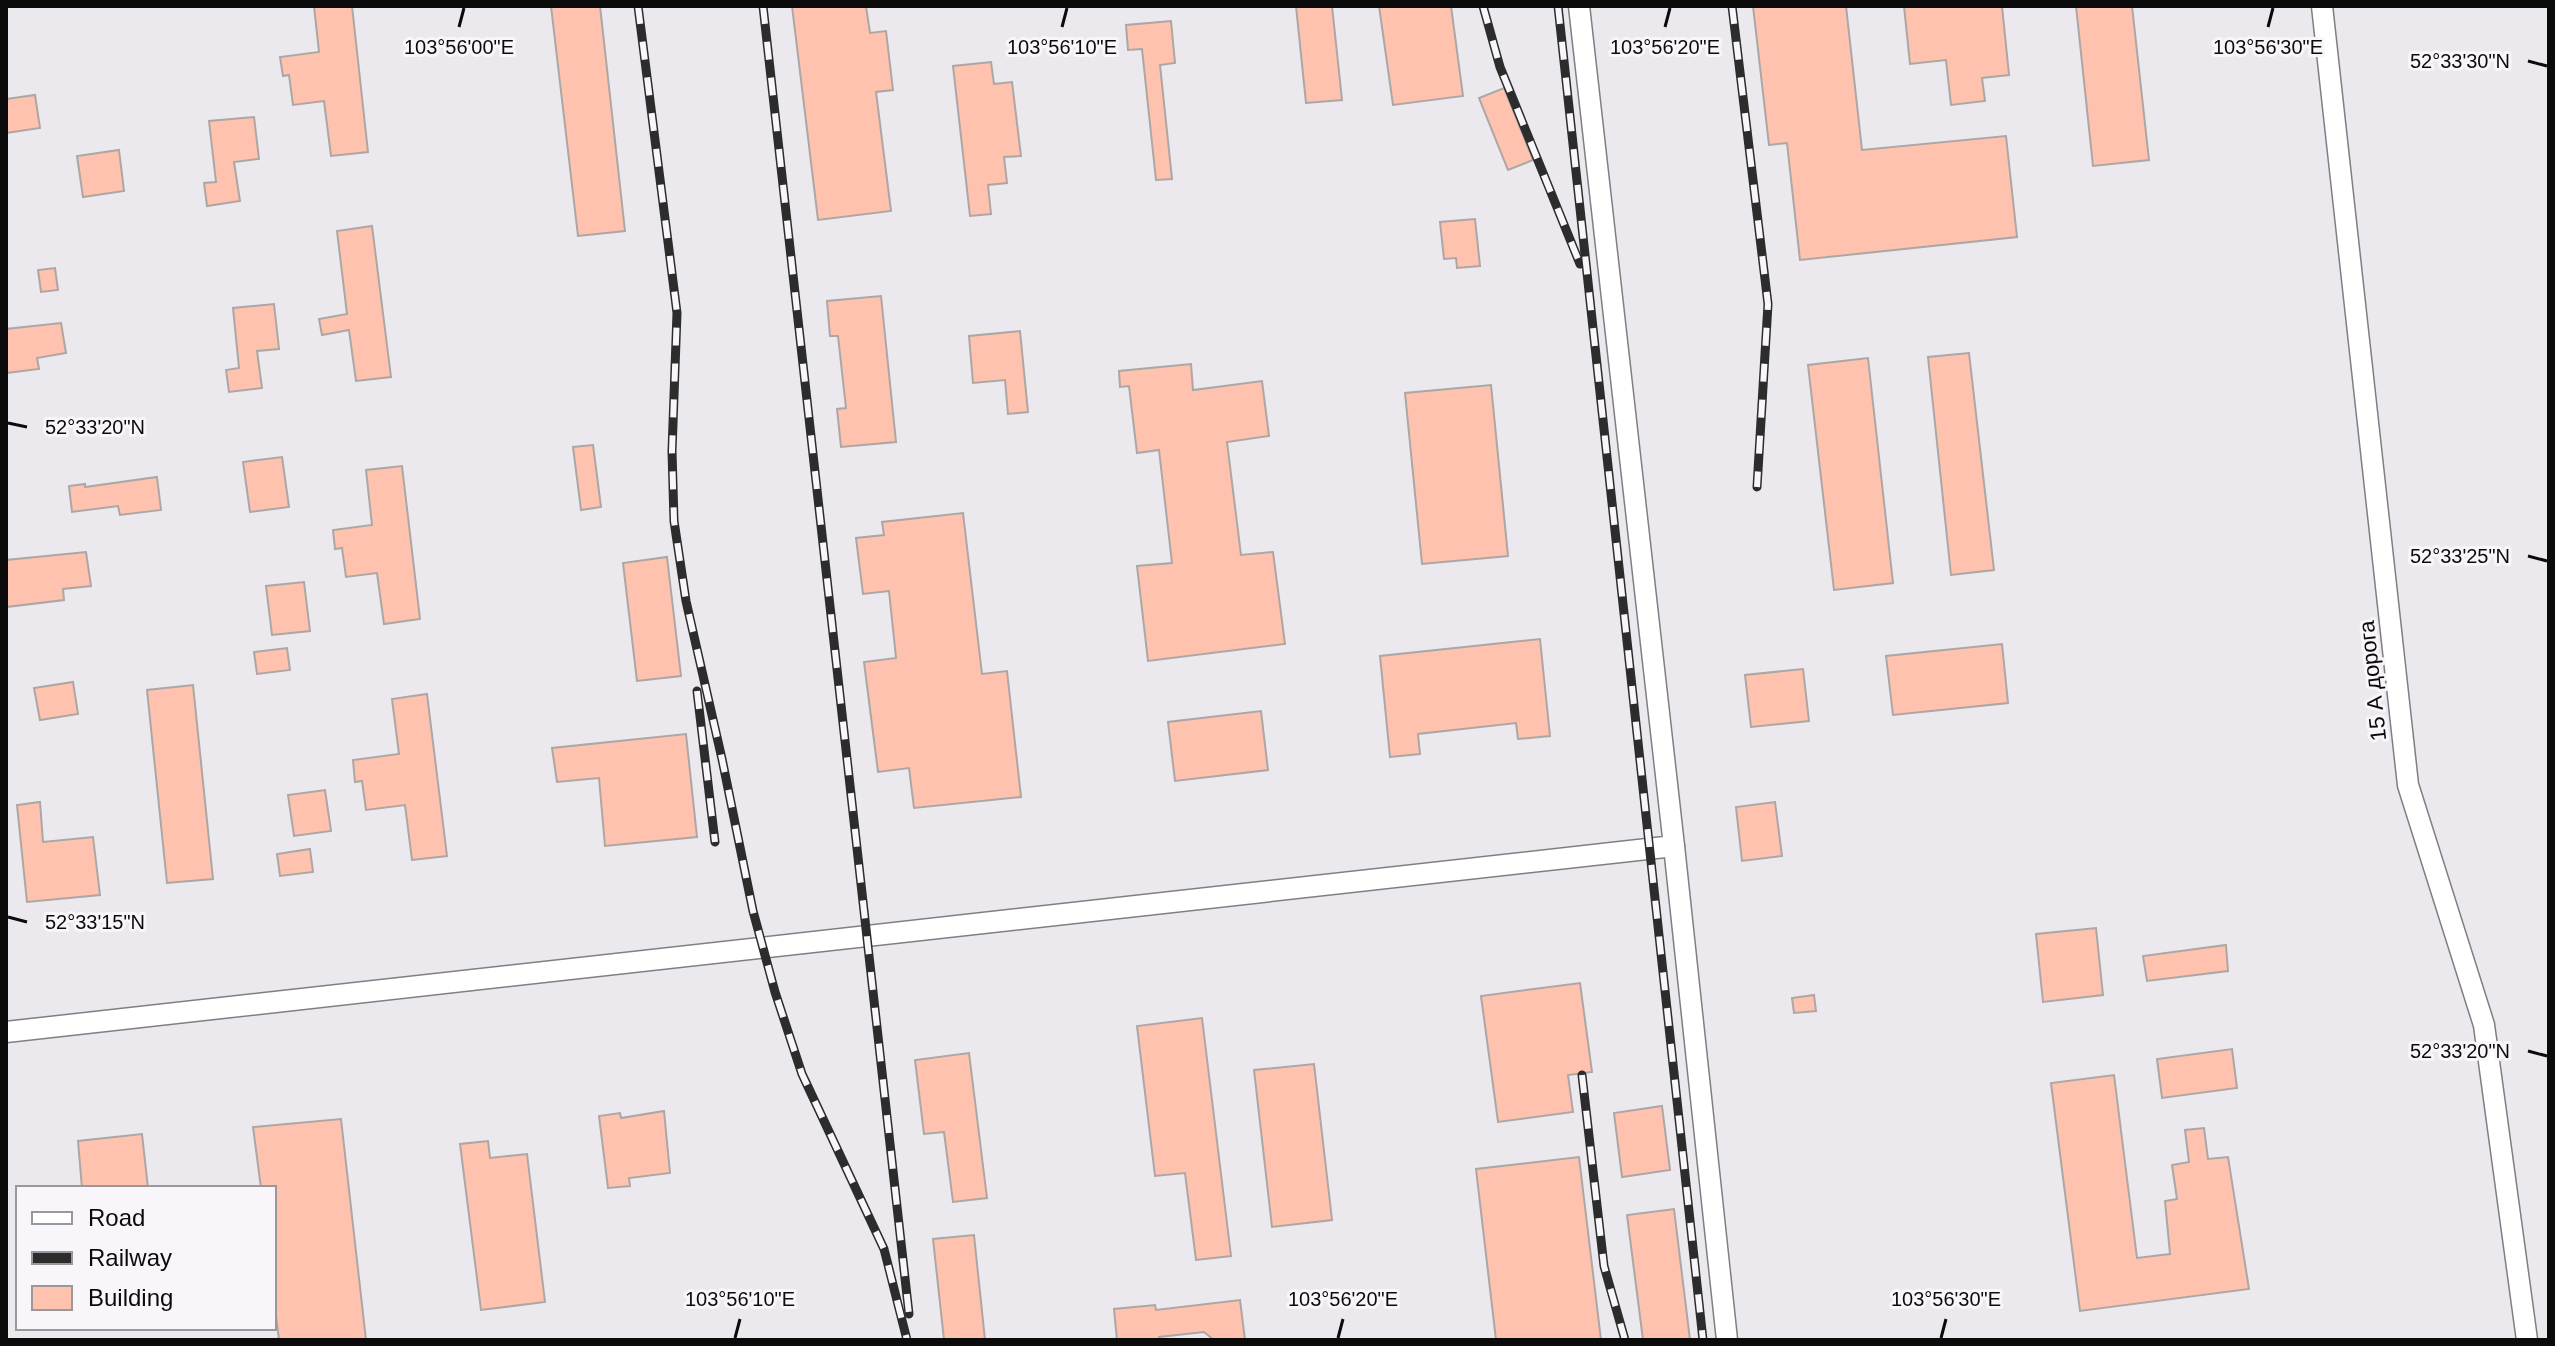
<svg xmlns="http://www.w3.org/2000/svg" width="2555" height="1346" viewBox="0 0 2555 1346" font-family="Arial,sans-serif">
<rect width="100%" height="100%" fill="#ebe9ee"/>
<!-- building -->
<g fill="#fec2ae" stroke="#aca7a5" stroke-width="2">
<polygon points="314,6 352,6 368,152 331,156 324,101 293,105 289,75 283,76 280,57 319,52"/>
<polygon points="551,6 600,6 625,231 578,236"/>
<polygon points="792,6 866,6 870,33 886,31 893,90 876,92 891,211 818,220"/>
<polygon points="1296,6 1332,6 1342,100 1306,103"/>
<polygon points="1379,6 1451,6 1463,96 1393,105"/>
<polygon points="1753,6 1846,6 1862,150 2006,136 2017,237 1800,260 1787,143 1769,145"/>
<polygon points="1904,6 2002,6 2009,75 1982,78 1985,101 1951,105 1946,60 1910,64"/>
<polygon points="2076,6 2132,6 2149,160 2093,166"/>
<polygon points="1171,21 1175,63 1160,65 1172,179 1156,180 1142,49 1128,50 1126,25"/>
<polygon points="991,62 994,84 1012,82 1021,156 1004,157 1007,183 988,185 991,214 970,216 953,66"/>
<polygon points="1504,88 1533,160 1508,170 1479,98"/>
<polygon points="35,95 40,128 6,133 6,99"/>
<polygon points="254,117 259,159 234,162 240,201 207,206 204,183 216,182 209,121"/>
<polygon points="119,150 124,191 83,197 77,156"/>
<polygon points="1475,219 1480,266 1457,268 1456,258 1444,259 1440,222"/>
<polygon points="372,226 391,377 356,381 349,330 322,335 319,319 347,314 337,231"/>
<polygon points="55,268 58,290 41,292 38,270"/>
<polygon points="881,296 896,442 841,447 837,409 846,408 838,336 830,336 827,301"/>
<polygon points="274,304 279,349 257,351 262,388 229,392 226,370 239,368 233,308"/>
<polygon points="61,323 66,353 37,358 39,369 6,373 6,329"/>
<polygon points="1020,331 1028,412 1008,414 1005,380 973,383 969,336"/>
<polygon points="1969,353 1994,570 1951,575 1928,357"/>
<polygon points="1868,358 1893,583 1834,590 1808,365"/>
<polygon points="1191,364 1193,390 1262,381 1269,436 1227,442 1241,555 1273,552 1285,644 1148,661 1137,566 1172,563 1159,450 1137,453 1129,386 1120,387 1119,371"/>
<polygon points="1491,385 1508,556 1422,564 1405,393"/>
<polygon points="593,445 601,507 581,510 573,447"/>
<polygon points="282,457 289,507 250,512 243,462"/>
<polygon points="402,466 420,619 384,624 377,573 346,577 342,548 335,549 333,530 372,525 366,470"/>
<polygon points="157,477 161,510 120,515 118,506 72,512 69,486 85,484 85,487"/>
<polygon points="963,513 982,674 1007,671 1021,797 914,808 909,768 878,772 864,662 896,658 889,591 863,594 856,538 884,535 882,522"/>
<polygon points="86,552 91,586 63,589 64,600 6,607 6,560"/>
<polygon points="667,557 681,676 637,681 623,563"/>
<polygon points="304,582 310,631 272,635 266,586"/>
<polygon points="1540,639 1550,736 1518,739 1516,723 1418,734 1420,754 1390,757 1380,656"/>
<polygon points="2002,644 2008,703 1893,715 1886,656"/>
<polygon points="287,648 290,670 257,674 254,652"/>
<polygon points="1803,669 1809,721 1751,727 1745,675"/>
<polygon points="73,682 78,714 40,720 34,688"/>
<polygon points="193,685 213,879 167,883 147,690"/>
<polygon points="427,694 447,856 412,860 405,805 366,810 362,781 355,782 353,760 399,754 392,699"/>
<polygon points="1261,711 1268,770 1175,781 1168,722"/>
<polygon points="686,734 697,837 605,846 599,778 557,782 552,748"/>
<polygon points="325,790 331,831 294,836 288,795"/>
<polygon points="40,802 43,842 93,837 100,895 27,902 17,805"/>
<polygon points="1775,802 1782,856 1742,861 1736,807"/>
<polygon points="310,849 313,872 280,876 277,854"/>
<polygon points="2096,928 2103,995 2043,1002 2036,934"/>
<polygon points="2226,945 2228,971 2147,981 2143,956"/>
<polygon points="1580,983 1592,1072 1568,1075 1573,1112 1498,1122 1481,996"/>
<polygon points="1814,995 1816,1011 1794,1013 1792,998"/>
<polygon points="1202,1018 1231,1256 1196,1260 1185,1173 1155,1176 1137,1026"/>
<polygon points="2232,1049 2237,1088 2162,1098 2157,1059"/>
<polygon points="969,1053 987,1198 953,1202 944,1132 924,1134 915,1060"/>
<polygon points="1314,1064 1332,1220 1272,1227 1254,1070"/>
<polygon points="2114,1075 2137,1258 2170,1254 2165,1201 2177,1199 2172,1165 2189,1162 2185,1130 2204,1128 2208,1159 2228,1157 2249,1289 2080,1311 2051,1083"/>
<polygon points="1662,1106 1670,1170 1622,1177 1614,1113"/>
<polygon points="664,1111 670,1173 629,1178 630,1186 608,1188 599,1116 620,1113 621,1118"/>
<polygon points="341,1119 366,1340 279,1340 274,1299 274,1188 261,1188 253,1127"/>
<polygon points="142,1134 148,1188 82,1188 78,1141"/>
<polygon points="488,1141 490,1158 527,1154 545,1302 481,1310 460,1144"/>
<polygon points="1579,1157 1601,1340 1496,1340 1476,1169"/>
<polygon points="1674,1209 1690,1340 1643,1340 1627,1215"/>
<polygon points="974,1235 985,1340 944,1340 933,1239"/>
<polygon points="1240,1300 1245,1340 1214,1340 1204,1332 1159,1337 1159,1340 1117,1340 1114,1309 1155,1305 1156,1310"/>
</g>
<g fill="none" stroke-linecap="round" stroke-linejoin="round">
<!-- minor casing -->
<g stroke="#807e82" stroke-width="23">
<g id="minor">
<polyline points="2322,6 2408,785 2484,1025 2527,1340"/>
<polyline points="1674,846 1727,1340"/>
<polyline points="6,1032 1674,846 1579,6"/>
</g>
</g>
<!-- minor -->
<use href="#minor" stroke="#fff" stroke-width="20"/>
<!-- rail casing -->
<g stroke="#2d2c2d" stroke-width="9">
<g id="rail">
<polyline points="638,6 677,313 672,451 674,521 686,601 722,759 753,911 775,992 802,1074 884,1249 907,1340"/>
<polyline points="763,6 909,1314"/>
<polyline points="1483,6 1500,67 1580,264"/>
<polyline points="1558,6 1703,1340"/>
<polyline points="1732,6 1768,304 1757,487"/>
<polyline points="697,691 715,842"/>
<polyline points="1582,1075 1604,1266 1625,1340"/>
</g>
</g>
<!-- rail -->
<use href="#rail" stroke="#f9f6fb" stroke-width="6" stroke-dasharray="18" stroke-linecap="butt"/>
</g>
<!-- ticks -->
<path fill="none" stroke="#0c0b0c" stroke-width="3" d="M459 27 464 8M1062 27 1067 8M1665 27 1670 8M2268 27 2273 8M2528 61 2547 66M8 423 27 427M2528 556 2547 561M8 917 27 922M2528 1051 2547 1056M735 1338 740 1319M1338 1338 1343 1319M1941 1338 1946 1319"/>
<g text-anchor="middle" stroke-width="6" stroke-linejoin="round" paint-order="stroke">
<!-- street labels -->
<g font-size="22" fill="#0c0b0c" stroke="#f9f6fb">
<text transform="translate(2372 681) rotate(-96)" y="8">15 А дорога</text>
</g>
</g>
<g font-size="20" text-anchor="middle" fill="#0c0b0c" stroke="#f9f6fb" stroke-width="6" stroke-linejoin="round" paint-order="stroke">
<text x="459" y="54">103°56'00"E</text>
<text x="1062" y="54">103°56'10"E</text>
<text x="1665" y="54">103°56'20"E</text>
<text x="2268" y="54">103°56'30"E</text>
<text x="2460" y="68">52°33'30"N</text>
<text x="95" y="434">52°33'20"N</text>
<text x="2460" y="563">52°33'25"N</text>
<text x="95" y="929">52°33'15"N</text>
<text x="2460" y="1058">52°33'20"N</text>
<text x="740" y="1306">103°56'10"E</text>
<text x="1343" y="1306">103°56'20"E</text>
<text x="1946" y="1306">103°56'30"E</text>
</g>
<!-- border -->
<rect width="2555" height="1346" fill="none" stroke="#0c0b0c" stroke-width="16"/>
<!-- legend -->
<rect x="16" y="1186" width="260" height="144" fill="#f9f6fb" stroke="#9a989b" stroke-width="2"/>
<rect x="32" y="1212" width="40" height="12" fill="#ffffff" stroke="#9a989b" stroke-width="2"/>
<text x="88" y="1226" font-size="24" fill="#0c0b0c">Road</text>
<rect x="32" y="1252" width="40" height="12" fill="#2d2c2d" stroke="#9a989b" stroke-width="2"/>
<text x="88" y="1266" font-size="24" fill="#0c0b0c">Railway</text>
<rect x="32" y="1286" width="40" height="24" fill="#fec2ae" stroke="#9a989b" stroke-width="2"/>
<text x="88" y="1306" font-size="24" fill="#0c0b0c">Building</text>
</svg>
